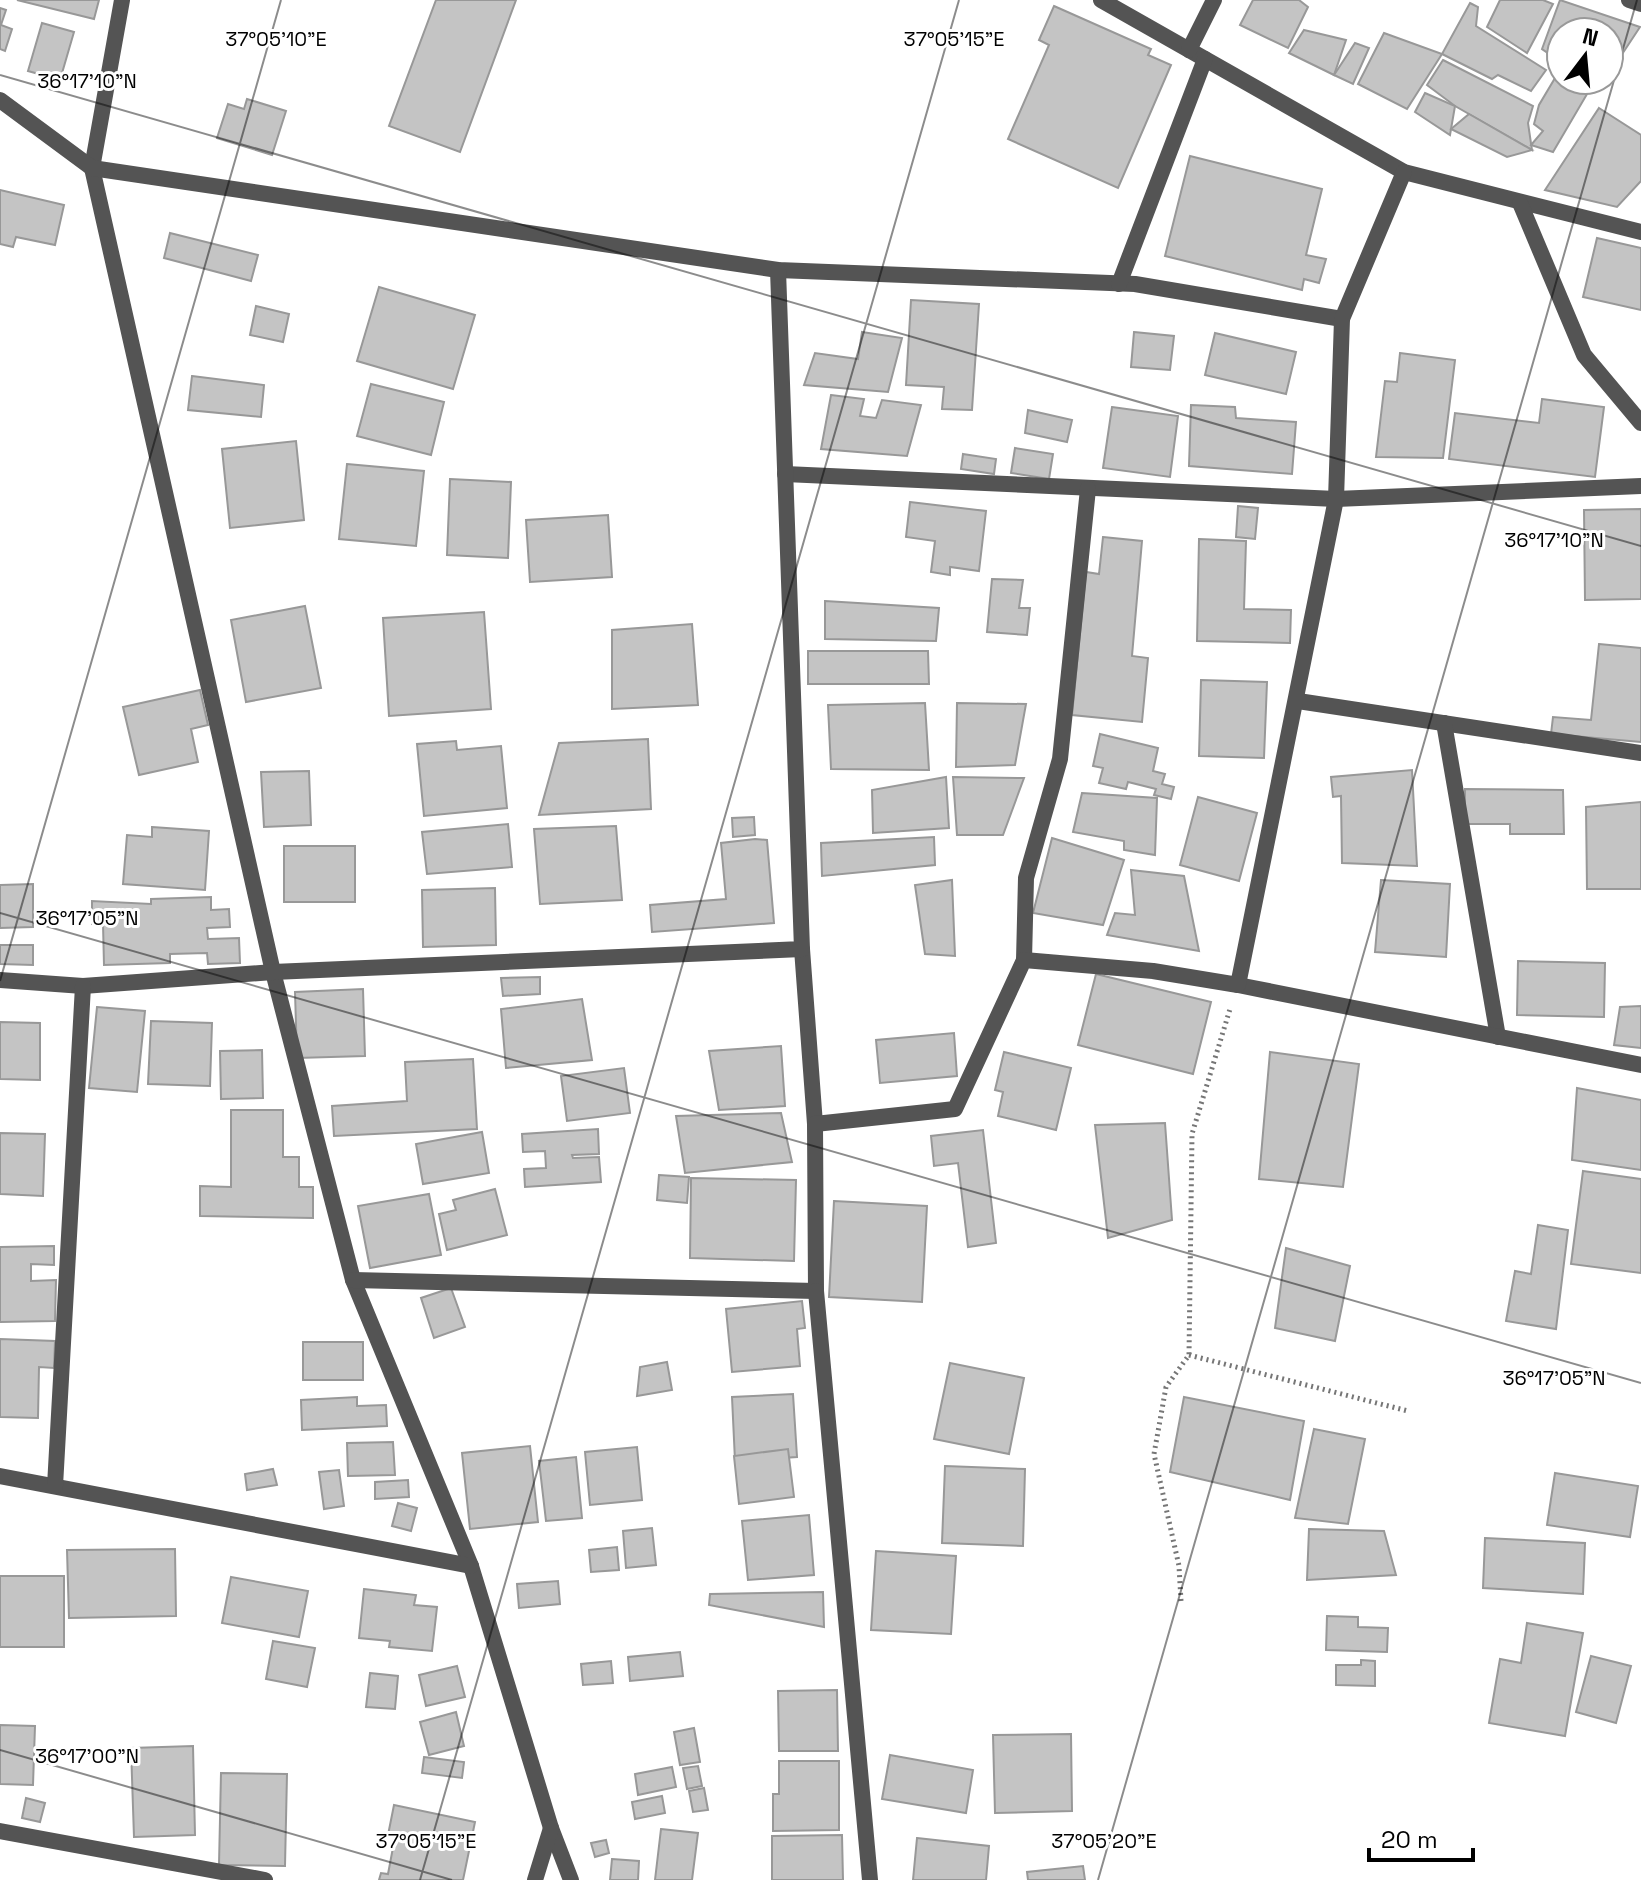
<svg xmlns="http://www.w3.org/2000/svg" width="1641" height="1880" viewBox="0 0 1641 1880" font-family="'Space Grotesk',sans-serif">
<rect width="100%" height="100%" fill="#fff"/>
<!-- building -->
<g fill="#c4c4c4" stroke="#989898" stroke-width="2">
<polygon points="17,0 99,0 94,19"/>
<polygon points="436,0 516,0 460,152 389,126"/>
<polygon points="1253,0 1299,0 1308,7 1288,48 1240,25"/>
<polygon points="1500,0 1543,0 1553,4 1527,53 1487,27"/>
<polygon points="1560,0 1640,27 1609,74 1609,32 1561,32 1561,62 1542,49"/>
<polygon points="1470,3 1478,7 1476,26 1546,70 1531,91 1498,75 1492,79 1442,54"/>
<polygon points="1054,6 1151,49 1148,55 1171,65 1118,188 1008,139 1049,45 1039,40"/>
<polygon points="0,8 6,10 1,25 12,29 5,51 0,49"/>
<polygon points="42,23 74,32 60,80 28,71"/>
<polygon points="1304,30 1346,40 1334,75 1289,53"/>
<polygon points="1384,33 1442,54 1407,109 1358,84"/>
<polygon points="1355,43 1369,48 1353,84 1334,75"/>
<polygon points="1443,60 1533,106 1528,123 1532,150 1455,106 1427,85"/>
<polygon points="1558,73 1561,80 1572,80 1590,89 1553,152 1531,145 1543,131 1534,124 1539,105"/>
<polygon points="1425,93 1455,106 1450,135 1415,112"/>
<polygon points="247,99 286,111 272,155 217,138 228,104 244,109"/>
<polygon points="1599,108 1641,135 1641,181 1617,207 1545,190"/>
<polygon points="1469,114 1532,150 1507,157 1451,129"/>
<polygon points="1190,156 1322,189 1306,255 1326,259 1319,283 1304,279 1302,290 1165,256"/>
<polygon points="0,190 64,205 55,245 16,237 13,247 0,244"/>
<polygon points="170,233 258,255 251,281 164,258"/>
<polygon points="1597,238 1641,248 1641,310 1583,297"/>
<polygon points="379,287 475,315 453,389 357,361"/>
<polygon points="911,300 979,304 972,410 942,409 944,387 906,385"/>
<polygon points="256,306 289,314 283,342 250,335"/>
<polygon points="862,332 902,338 888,392 804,385 815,353 858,359"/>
<polygon points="1134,332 1174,336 1170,370 1131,367"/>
<polygon points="1215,333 1296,352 1286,394 1205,375"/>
<polygon points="1400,353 1455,360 1443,458 1376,457 1385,381 1397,382"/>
<polygon points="192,376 264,385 261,417 188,410"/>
<polygon points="371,384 444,402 431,455 357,436"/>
<polygon points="831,395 864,399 860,416 876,418 882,400 921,405 907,456 821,449"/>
<polygon points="1542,399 1604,407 1595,477 1449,459 1455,413 1539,423"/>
<polygon points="1191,405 1235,407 1236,418 1296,422 1292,474 1189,466"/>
<polygon points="1112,407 1178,416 1170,477 1103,468"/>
<polygon points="1028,410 1072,420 1067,442 1025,433"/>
<polygon points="296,441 304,520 230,528 222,449"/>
<polygon points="1015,448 1053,454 1049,479 1011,473"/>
<polygon points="963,454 996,459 994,474 961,469"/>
<polygon points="347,464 424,471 416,546 339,539"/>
<polygon points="450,479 511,482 508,558 447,555"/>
<polygon points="910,502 986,511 979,571 950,567 950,575 931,572 935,541 906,537"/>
<polygon points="1238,506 1258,508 1255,539 1236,537"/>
<polygon points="1641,509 1641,599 1585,600 1584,510"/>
<polygon points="608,515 612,577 530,582 526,520"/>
<polygon points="1103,537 1142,541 1132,656 1148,658 1142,722 1072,715 1086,572 1099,574"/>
<polygon points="1199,539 1246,541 1244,609 1291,610 1290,643 1197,641"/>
<polygon points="992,579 1023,580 1019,608 1030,608 1027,635 987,632"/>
<polygon points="825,601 939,608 936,641 825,639"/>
<polygon points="305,606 321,688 246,702 231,620"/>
<polygon points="484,612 491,709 389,716 383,618"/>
<polygon points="692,624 698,705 612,709 612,630"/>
<polygon points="1599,644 1641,648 1641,742 1551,734 1553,717 1591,720"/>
<polygon points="808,651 928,651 929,684 808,684"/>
<polygon points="1201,680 1267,682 1264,758 1199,756"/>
<polygon points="200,690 208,725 191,729 198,762 139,775 123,707"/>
<polygon points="925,703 929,770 831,769 828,705"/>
<polygon points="957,703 1026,704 1015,765 956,767"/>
<polygon points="1100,734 1158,748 1153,771 1165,774 1162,784 1174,787 1171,799 1154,795 1156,789 1128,782 1126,789 1099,783 1103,768 1093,766"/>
<polygon points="648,739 651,809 539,815 559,743"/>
<polygon points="456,741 457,750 501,746 507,808 424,816 417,744"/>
<polygon points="1412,770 1417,866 1342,863 1341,796 1333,797 1331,777"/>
<polygon points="309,771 311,825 264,827 261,772"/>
<polygon points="946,777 949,828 873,833 872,790"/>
<polygon points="953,777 1024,778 1003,835 957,835"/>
<polygon points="1465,789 1563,790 1564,834 1510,834 1510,824 1465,824"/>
<polygon points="1082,793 1157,798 1155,855 1124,850 1124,841 1073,832"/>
<polygon points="1198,797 1257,813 1239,881 1180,865"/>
<polygon points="1641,802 1641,889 1587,889 1586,807"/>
<polygon points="754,817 755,835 733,837 732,818"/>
<polygon points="508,824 512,867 427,874 422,832"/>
<polygon points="616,826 622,900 540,904 534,829"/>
<polygon points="152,827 209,831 205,890 123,884 127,835 152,837"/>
<polygon points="934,837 935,865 822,876 821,843"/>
<polygon points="1052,838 1124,860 1103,925 1033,913"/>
<polygon points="755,839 767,840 774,923 652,932 650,905 726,899 721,843"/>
<rect x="284" y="846" width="71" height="56"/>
<polygon points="1131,870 1184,876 1199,951 1107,935 1115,913 1135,915"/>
<polygon points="952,880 955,956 925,954 915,885"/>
<polygon points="1381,880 1450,884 1446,957 1375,952"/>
<polygon points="33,884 33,927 0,928 0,885"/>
<polygon points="495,888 496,945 423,947 422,890"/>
<polygon points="211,897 211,910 229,909 230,927 207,928 208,939 239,938 240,963 208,964 207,953 170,954 170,963 104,965 103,924 92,924 92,901 151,904 151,899"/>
<polygon points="0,945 33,945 33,965 0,964"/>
<polygon points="1518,961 1605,963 1604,1017 1517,1015"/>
<polygon points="1096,974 1211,1002 1193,1074 1078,1045"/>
<polygon points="540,977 540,994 503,996 501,978"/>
<polygon points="363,989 365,1056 297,1058 295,992"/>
<polygon points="582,999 592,1060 506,1068 501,1009"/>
<polygon points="1641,1006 1641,1048 1614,1045 1620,1007"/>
<polygon points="97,1007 145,1011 137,1092 89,1088"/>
<polygon points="151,1021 212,1023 210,1086 148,1084"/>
<polygon points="0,1022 40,1023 40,1080 0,1079"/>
<polygon points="954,1033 957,1076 880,1083 876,1040"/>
<polygon points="781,1046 785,1106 719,1110 709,1051"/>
<polygon points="262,1050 263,1098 221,1099 220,1051"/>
<polygon points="1004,1052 1071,1068 1056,1130 998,1116 1003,1092 995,1090"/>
<polygon points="1270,1052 1359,1064 1343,1187 1259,1179"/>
<polygon points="473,1059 477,1129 334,1136 332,1106 407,1101 405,1062"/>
<polygon points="624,1068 630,1113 567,1121 561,1076"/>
<polygon points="1577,1088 1641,1100 1641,1170 1572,1160"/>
<polygon points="231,1110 283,1110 283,1157 299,1157 299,1187 313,1187 313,1218 200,1216 200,1186 231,1187"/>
<polygon points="781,1113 792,1162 685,1173 676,1116"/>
<polygon points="1165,1123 1172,1220 1108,1238 1095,1125"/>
<polygon points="598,1129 599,1154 572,1155 573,1158 599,1157 601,1182 525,1187 524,1169 546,1168 545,1151 523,1152 522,1134"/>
<polygon points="983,1130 996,1243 968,1247 958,1163 934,1166 931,1136"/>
<polygon points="482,1132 489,1173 423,1184 416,1144"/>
<polygon points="0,1133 45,1134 43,1196 0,1194"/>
<polygon points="1583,1171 1641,1179 1641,1273 1571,1264"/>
<polygon points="659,1175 689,1177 687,1203 657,1200"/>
<polygon points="691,1178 796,1180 794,1261 690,1258"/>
<polygon points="495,1189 507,1235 447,1250 439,1214 456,1210 453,1200"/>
<polygon points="429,1194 441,1255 370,1268 358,1206"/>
<polygon points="834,1201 927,1206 922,1302 829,1297"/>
<polygon points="1538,1225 1568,1230 1556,1329 1506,1321 1515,1271 1531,1274"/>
<polygon points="54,1246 54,1265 31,1264 31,1281 56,1280 55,1321 0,1322 0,1247"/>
<polygon points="1286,1248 1350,1266 1335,1341 1275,1328"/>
<polygon points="451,1288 465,1327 434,1338 421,1298"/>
<polygon points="802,1301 805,1328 797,1329 800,1366 732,1372 726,1309"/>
<polygon points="0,1339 55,1341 54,1368 39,1367 38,1418 0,1417"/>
<rect x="303" y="1342" width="60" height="38"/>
<polygon points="667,1362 672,1390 637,1396 640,1367"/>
<polygon points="950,1363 1024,1378 1009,1454 934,1439"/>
<polygon points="793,1394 797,1457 735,1461 732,1397"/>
<polygon points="357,1397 357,1406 386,1405 387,1426 302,1430 301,1400"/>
<polygon points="1184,1397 1304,1421 1290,1500 1170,1472"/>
<polygon points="1314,1429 1365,1439 1348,1524 1295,1518"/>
<polygon points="393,1442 395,1475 348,1476 347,1443"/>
<polygon points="530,1446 538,1522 470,1529 462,1453"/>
<polygon points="637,1447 642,1500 590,1505 585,1452"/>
<polygon points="788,1449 794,1497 739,1504 734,1456"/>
<polygon points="576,1457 582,1518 546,1521 539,1461"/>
<polygon points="945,1466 1025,1469 1023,1546 942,1543"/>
<polygon points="273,1469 277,1485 247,1490 245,1474"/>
<polygon points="339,1470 344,1506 324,1509 319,1472"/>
<polygon points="1555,1473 1638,1486 1630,1537 1547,1525"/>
<polygon points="408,1480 409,1497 375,1499 375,1482"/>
<polygon points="398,1503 417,1508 411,1531 392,1526"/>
<polygon points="809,1515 814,1575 748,1580 742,1521"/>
<polygon points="652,1528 656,1565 626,1568 623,1531"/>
<polygon points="1309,1529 1384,1531 1396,1575 1307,1580"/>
<polygon points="1485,1538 1585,1543 1583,1594 1483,1588"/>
<polygon points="617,1547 619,1570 591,1572 589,1550"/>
<polygon points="175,1549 176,1616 69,1618 67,1550"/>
<polygon points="876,1551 956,1556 951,1634 871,1630"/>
<rect x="0" y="1576" width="64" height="71"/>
<polygon points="231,1577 308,1591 299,1637 222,1623"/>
<polygon points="558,1581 560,1604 519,1608 517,1584"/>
<polygon points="364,1589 416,1595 414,1605 437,1607 432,1651 389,1647 390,1641 359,1638"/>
<polygon points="823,1592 824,1627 709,1605 710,1594"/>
<polygon points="1327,1616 1358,1617 1358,1627 1388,1628 1387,1652 1326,1650"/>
<polygon points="1527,1623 1583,1633 1565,1736 1489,1723 1500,1659 1521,1663"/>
<polygon points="273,1641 315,1648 307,1687 266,1679"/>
<polygon points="680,1652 683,1676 630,1681 628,1657"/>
<polygon points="1591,1656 1631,1666 1616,1723 1576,1712"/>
<polygon points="1361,1660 1375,1661 1375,1686 1336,1685 1336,1665 1361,1665"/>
<polygon points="611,1661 613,1683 583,1685 581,1664"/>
<polygon points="457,1666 465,1697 426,1706 419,1675"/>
<polygon points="370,1673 398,1676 395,1709 366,1707"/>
<polygon points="837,1690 838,1751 779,1751 778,1691"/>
<polygon points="456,1712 464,1746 429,1755 420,1722"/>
<polygon points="0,1725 35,1726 33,1785 0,1784"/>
<polygon points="694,1728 700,1762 680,1765 674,1732"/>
<polygon points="1071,1734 1072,1811 995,1813 993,1735"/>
<polygon points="193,1746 195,1835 134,1837 131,1748"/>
<polygon points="890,1755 973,1770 966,1813 882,1799"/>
<polygon points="424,1757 464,1762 462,1778 422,1773"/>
<polygon points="779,1761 839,1761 839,1830 773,1831 773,1794 779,1794"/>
<polygon points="698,1766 702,1786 687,1789 683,1768"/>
<polygon points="672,1767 676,1787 638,1795 635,1774"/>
<polygon points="221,1773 287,1774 285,1866 219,1865"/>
<polygon points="704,1788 708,1810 693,1812 689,1791"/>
<polygon points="662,1796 665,1813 635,1819 632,1802"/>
<polygon points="26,1798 45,1803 40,1822 22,1818"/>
<polygon points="394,1805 475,1822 463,1880 379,1880 381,1873 388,1874 395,1837 388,1835"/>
<polygon points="661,1829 698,1833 692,1880 655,1880"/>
<polygon points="842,1835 843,1880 772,1880 772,1836"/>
<polygon points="917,1838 989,1846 986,1880 913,1880"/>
<polygon points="606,1840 609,1853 595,1857 591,1843"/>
<polygon points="612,1859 639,1861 638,1880 610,1880"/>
<polygon points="1083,1866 1085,1880 1028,1880 1027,1872"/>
</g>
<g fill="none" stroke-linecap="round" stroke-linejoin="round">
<!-- path -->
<g stroke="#767676" stroke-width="5" stroke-dasharray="2 4" stroke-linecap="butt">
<polyline points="1189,1355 1408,1411"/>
<polyline points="1181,1601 1179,1566 1154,1454 1166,1387 1189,1355 1192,1134 1230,1009"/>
</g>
<!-- street -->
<g stroke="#545454" stroke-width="16">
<polyline points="122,0 92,168 273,972 353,1280 471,1566 551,1828 571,1880"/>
<polyline points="1101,0 1404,172 1641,232"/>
<polyline points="1629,0 1641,4"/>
<polyline points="1189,50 1214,0"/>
<polyline points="0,100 92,168 778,270 1135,284 1342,319"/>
<polyline points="1520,203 1584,355 1641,423"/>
<polyline points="1119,284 1205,59"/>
<polyline points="785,474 1336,499 1641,486"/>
<polyline points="1298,701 1641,753"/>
<polyline points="1444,723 1498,1037"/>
<polyline points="802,949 815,1124"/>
<polyline points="1024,960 1026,878 1060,759 1088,489"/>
<polyline points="0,980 83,986 273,972 802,949 778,270"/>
<polyline points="1238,985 1641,1065"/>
<polyline points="353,1280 816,1291 815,1124 955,1109 1024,960 1153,971 1238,985 1336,499 1342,319 1404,172"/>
<polyline points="816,1291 870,1880"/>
<polyline points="0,1476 471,1566"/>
<polyline points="55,1486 83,986"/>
<polyline points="0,1831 265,1880"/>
<polyline points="535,1880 551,1828"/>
</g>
</g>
<!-- ticks -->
<path fill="none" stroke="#000" stroke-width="2" stroke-opacity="0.45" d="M0 75 1641 546M0 913 1641 1383M0 981 281 0M0 1750 452 1880M420 1880 959 0M1098 1880 1637 0"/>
<g font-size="20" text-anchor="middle" fill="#000" stroke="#fff" stroke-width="6" stroke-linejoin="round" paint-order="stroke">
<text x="276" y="46">37°05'10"E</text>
<text x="954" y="46">37°05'15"E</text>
<text x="87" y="88">36°17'10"N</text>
<text x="1554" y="547">36°17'10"N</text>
<text x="87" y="925">36°17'05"N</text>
<text x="1554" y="1385">36°17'05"N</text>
<text x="87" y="1763">36°17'00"N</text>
<text x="426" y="1848">37°05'15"E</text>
<text x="1104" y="1848">37°05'20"E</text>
</g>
<!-- north arrow -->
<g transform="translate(1585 56) rotate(16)"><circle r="38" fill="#ffffff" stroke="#999999" stroke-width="2"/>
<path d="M0-6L14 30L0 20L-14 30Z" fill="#000000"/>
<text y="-12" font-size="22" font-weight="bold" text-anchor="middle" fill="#000000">N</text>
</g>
<!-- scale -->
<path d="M1369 1848v12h104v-12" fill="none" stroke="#000000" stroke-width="4"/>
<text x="1381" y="1848" font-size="24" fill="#000000" stroke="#ffffff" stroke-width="6" paint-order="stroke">20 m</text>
</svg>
